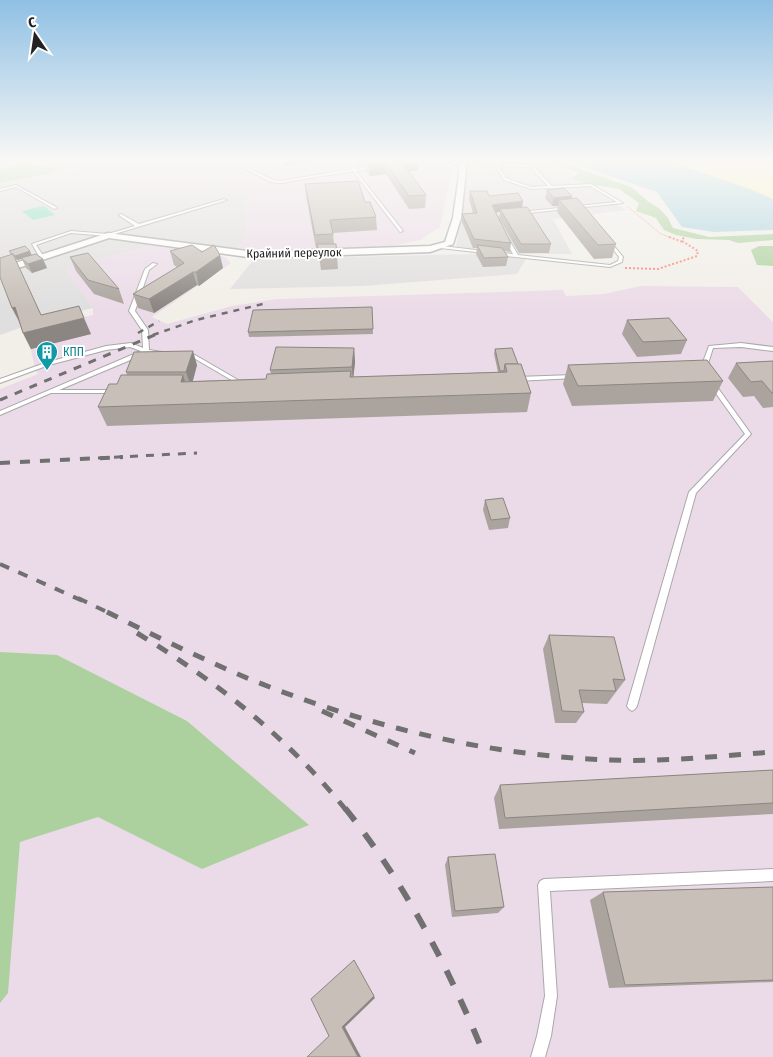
<svg xmlns="http://www.w3.org/2000/svg" width="773" height="1057" viewBox="0 0 773 1057" font-family="'Fira Sans Condensed',sans-serif">
<rect width="100%" height="100%" fill="#f2efe9"/>
<!-- residential -->
<g fill="#e0dfdf">
<polygon points="21,161 127,178 156,193 217,175 221,177 242,192 246,191 248,194 245,202 247,215 246,234 249,238 243,241 238,248 224,251 137,238 116,231 0,268 0,168"/>
<polygon points="469,161 543,161 560,168 627,210 553,219 572,254 510,254 456,248"/>
<polygon points="107,239 152,245 66,269 93,308 45,319 0,335 0,273"/>
<polygon points="478,254 526,259 517,274 363,286 230,289 254,259"/>
</g>
<!-- industrial -->
<g fill="#ebdbe8">
<polygon points="0,161 454,161 440,227 420,240 392,246 256,251 238,248 243,241 249,238 246,234 247,215 245,202 248,194 246,191 242,192 221,177 217,175 156,193 127,178 21,161 0,164"/>
<polygon points="152,245 206,252 225,257 231,263 152,317 167,324 232,306 277,299 563,290 566,296 604,294 641,286 738,287 773,322 773,1057 0,1057 0,389 38,374 35,368 28,337 45,326 93,315 93,308 65,269"/>
</g>
<!-- forest -->
<g fill="#add19e">
<polygon points="545,161 564,161 564,163 631,187 650,203 660,209 668,218 673,228 709,237 773,234 773,240 738,243 729,240 697,239 676,235 664,230 656,218 636,211 639,203 619,189 587,184 572,178 579,173"/>
<polygon points="23,163 61,169 46,174 0,183 0,169"/>
<polygon points="759,246 773,246 773,266 757,265 751,250"/>
<polygon points="0,652 57,655 187,721 309,825 202,869 98,817 20,842 8,993 0,1003"/>
</g>
<!-- sand -->
<polygon fill="#fff1ba" points="669,161 773,161 773,199 750,189"/>
<!-- pitch -->
<polygon fill="#88e0be" points="44,206 55,215 33,220 22,211"/>
<!-- water -->
<polygon fill="#aad3df" points="566,161 669,161 750,189 773,199 773,230 714,232 682,227 657,192"/>
<g fill="none" stroke-linecap="round" stroke-linejoin="round">
<!-- lane casing -->
<g stroke="#a9a9a9" stroke-width="2">
<g id="lane">
<polygon points="229,161 233,161 273,180 281,181 352,169 353,161 356,161 356,169 376,166 375,168 356,171 403,231 400,232 353,171 281,183 271,182"/>
<polygon points="438,161 442,161 450,165 465,169 463,170 448,167"/>
<path d="M468 161H474L496 164 532 165 552 186 591 184 623 203 519 214 518 213 520 212 617 202 590 186 554 188 552 189 550 188 531 189 504 180 495 166ZM498 166 530 167 548 186 531 187 506 178Z"/>
<polygon points="16,185 56,207 57,208 54,209 16,187 0,191 0,189"/>
<polygon points="224,199 227,200 108,236 71,233 36,245 44,257 42,258 40,258 32,244 71,231 108,234 135,226 120,216 119,215 121,214 139,224"/>
<polygon points="506,237 508,238 518,255 610,265 618,261 619,257 607,241 609,240 623,257 622,262 610,267 496,255 496,254 498,253 513,254 504,238"/>
<polygon points="442,246 484,251 486,252 484,253 440,248 440,246"/>
<polygon points="153,263 157,264 149,270 135,311 148,330 149,350 162,352 162,354 147,353 59,390 114,390 117,392 116,393 51,393 0,415 0,411 141,351 130,347 106,350 49,365 0,383 0,379 45,363 106,346 131,343 143,348 142,330 129,311 145,269"/>
<polygon points="741,343 773,347 773,351 741,347 713,348 706,370 703,372 700,370 709,346"/>
<polygon points="186,353 195,355 245,384 242,386 240,385 192,357 184,356 184,354"/>
<polygon points="573,375 576,377 575,378 517,381 514,379 517,377"/>
<polygon points="713,383 715,384 751,434 696,493 637,706 635,709 632,711 629,709 627,706 689,492 745,434 710,385"/>
<polygon points="773,869 773,881 550,891 557,996 551,1036 545,1057 531,1057 537,1036 545,996 538,885 540,881 544,879"/>
</g>
</g>
<!-- street casing -->
<g stroke="#a9a9a9" stroke-width="3">
<polygon id="street" points="461,161 467,161 461,218 453,244 430,252 255,258 109,238 0,274 0,268 108,233 255,252 430,246 445,242 453,218"/>
</g>
<!-- path-far1 -->
<polyline stroke="#fa8072" stroke-width="1" stroke-dasharray="1 1" stroke-linecap="butt" points="628,207 661,234 672,238"/>
<!-- path -->
<g stroke="#fa8072" stroke-width="2" stroke-dasharray="2 2" stroke-linecap="butt">
<polyline points="669,237 683,242"/>
<polyline points="625,268 658,269 697,256 698,251 682,241 684,237"/>
</g>
<!-- lane -->
<use href="#lane" fill="#fff" fill-rule="evenodd"/>
<!-- street -->
<use href="#street" fill="#fff" fill-rule="evenodd"/>
<!-- rail-far4 -->
<g stroke="#707070" stroke-width="2.5" stroke-dasharray="6 6" stroke-linecap="butt">
<polyline points="138,333 159,321"/>
<polyline points="153,335 196,320 267,303"/>
</g>
<!-- rail-far3 -->
<g stroke="#707070" stroke-width="3" stroke-dasharray="8 8" stroke-linecap="butt">
<polyline points="0,400 157,334"/>
<polyline points="98,458 197,453"/>
</g>
<!-- rail-far2 -->
<g stroke="#707070" stroke-width="4" stroke-dasharray="10 10" stroke-linecap="butt">
<polyline points="0,463 123,457"/>
<polyline points="0,564 83,601"/>
<polyline points="78,598 109,613"/>
</g>
<!-- rail-far1 -->
<g stroke="#707070" stroke-width="5" stroke-dasharray="12 12" stroke-linecap="butt">
<path d="M107 612C153 635 200 658 247 678 362 725 487 756 611 760 665 762 719 756 773 752"/>
<path d="M137 633C216 681 287 737 346 810"/>
<polyline points="322,711 415,753"/>
</g>
<!-- rail -->
<path stroke="#707070" stroke-width="6" stroke-dasharray="16 16" stroke-linecap="butt" d="M345 808C405 883 449 968 485 1057"/>
</g>
<!-- wall -->
<g fill="#aba49e">
<polygon points="281,161 311,161 311,162 286,166"/>
<polygon points="358,161 419,161 418,170 408,172 426,195 425,208 409,209 386,174 370,176 366,171 366,166 362,166"/>
<polygon points="305,184 365,202 376,217 377,230 333,233 334,244 337,255 338,269 321,270 318,248 316,248 306,196"/>
<polygon points="547,190 572,196 571,198 616,244 612,258 594,259 557,212 558,206 552,206 545,198"/>
<polygon points="470,191 489,196 522,207 551,244 549,253 519,253 499,218 500,212 496,212 511,243 510,252 504,251 508,257 506,266 483,267 476,254 477,248 473,248 462,222 462,214 473,213 469,199"/>
<polygon points="9,251 32,255 47,268 32,273 26,268 22,259 17,260 15,258 41,315 91,334 31,349 23,333 19,322 12,308 11,255"/>
<polygon points="170,251 223,268 199,286 197,285 154,313 138,308 133,294 177,267 174,265"/>
<polygon points="70,257 119,289 124,304 94,294 76,271"/>
<polygon points="372,307 373,334 249,337 248,332"/>
<polygon points="627,320 687,340 681,354 637,357 622,334"/>
<polygon points="354,348 355,362 353,377 498,372 494,354 495,349 518,364 531,393 527,412 107,426 98,407 117,384 127,375 126,372 197,365 193,381 266,379 271,374 270,370"/>
<polygon points="773,361 773,407 763,408 754,396 743,397 728,378 736,363"/>
<polygon points="568,365 723,381 713,401 572,406 563,384"/>
<polygon points="485,500 510,518 508,528 489,530 483,510"/>
<polygon points="549,635 625,680 607,704 582,703 584,712 576,723 555,723 543,649"/>
<polygon points="773,770 773,814 499,829 494,798 500,785"/>
<polygon points="448,857 504,907 498,913 452,917 445,865"/>
<polygon points="773,887 773,982 609,988 590,900 603,892"/>
</g>
<!-- shaded-wall -->
<g fill="#8b8681">
<polygon points="286,161 311,161 311,162 286,166"/>
<rect x="362" y="161" width="4" height="5"/>
<polygon points="401,161 419,161 418,170 400,172"/>
<polygon points="386,163 386,174 370,176 370,164"/>
<polygon points="572,196 570,205 559,200 558,206 552,206 554,198"/>
<polygon points="523,201 522,209 500,209 500,212 491,213 492,205"/>
<polygon points="30,251 32,256 17,260 15,256"/>
<polygon points="220,255 223,268 199,286 196,272"/>
<polygon points="43,259 47,268 32,273 28,264"/>
<polygon points="193,272 197,285 154,313 149,299"/>
<polygon points="15,307 21,324 12,308"/>
<polygon points="84,318 91,334 31,349 23,333"/>
<polygon points="354,348 355,362 353,382 352,367"/>
<polygon points="193,351 197,365 191,387 186,372"/>
<polygon points="183,375 189,394 181,382"/>
<polygon points="374,996 375,998 345,1027 361,1057 358,1057 342,1027"/>
</g>
<!-- building -->
<g fill="#c7bfb8" stroke="#8b8681">
<polygon points="367,161 403,161 401,161 426,195 409,196 386,163 370,164"/>
<polygon points="358,181 365,202 370,202 376,217 330,220 333,234 315,235 305,184"/>
<polygon points="564,188 572,196 554,198 547,190"/>
<polygon points="470,191 487,191 489,196 518,193 523,201 492,205 511,243 474,239 462,214 477,213"/>
<polygon points="577,198 616,244 598,245 559,200"/>
<polygon points="527,207 551,244 521,244 500,209"/>
<polygon points="317,244 336,244 337,255 320,256"/>
<polygon points="192,245 202,252 214,245 220,255 196,272 193,272 149,299 133,294 184,263 170,251"/>
<polygon points="477,245 502,248 508,257 484,258"/>
<polygon points="25,246 30,251 15,256 9,251"/>
<polygon points="88,253 119,289 88,280 70,257"/>
<polygon points="13,254 41,315 79,306 84,318 23,333 15,307 12,308 0,277 0,258"/>
<polygon points="36,254 43,259 28,264 21,258"/>
<polygon points="372,307 373,329 248,332 253,310"/>
<polygon points="669,318 687,340 643,342 627,320"/>
<polygon points="276,347 354,348 352,367 270,370"/>
<polygon points="512,348 518,364 505,364 504,371 500,371 495,349"/>
<polygon points="193,351 186,372 126,372 134,352"/>
<polygon points="707,360 723,381 578,386 568,365"/>
<polygon points="773,361 773,393 772,393 762,381 751,382 736,363"/>
<polygon points="505,364 521,364 531,393 98,407 109,384 117,384 121,375 183,375 181,382 266,379 267,374 351,371 350,377 507,372"/>
<polygon points="503,498 510,518 491,520 485,500"/>
<polygon points="549,635 614,637 625,680 613,679 616,691 579,690 584,712 562,711"/>
<polygon points="773,770 773,803 505,818 500,785"/>
<polygon points="495,854 504,907 455,911 448,857"/>
<polygon points="773,887 773,980 625,985 603,892"/>
<polygon points="354,960 374,996 342,1027 358,1057 307,1057 329,1036 311,999"/>
</g>
<!-- sky -->
<linearGradient id="sky" x2="0" y2="1"><stop stop-color="#8fc0e4"/><stop offset="0.52" stop-color="#f9f8f5"/><stop offset="1" stop-color="#f9f8f5" stop-opacity="0"/></linearGradient>
<rect width="773" height="309" fill="url(#sky)"/>
<!-- icons -->
<defs>
<g id="building-pin" transform="scale(1.125)"><path d="M0 17L-7.5 6A9.5 9.5 0 1 1 7.5 6Z" fill="#0f9aa8" stroke="#fff"/><path d="M-4-6H4V6H1V3H-1V6H-4ZM-2.5-4.3h1.7v1.8h-1.7ZM.8-4.3h1.7v1.8H.8ZM-2.5-1h1.7V.8h-1.7ZM.8-1h1.7V.8H.8Z" fill="#fff"/></g>
</defs>
<g fill-rule="evenodd">
<use href="#building-pin" x="47" y="352"/>
</g>
<g text-anchor="middle" stroke-width="4" stroke-linejoin="round" paint-order="stroke">
<!-- far-street labels -->
<g font-size="12" fill="#222" stroke="#fff">
<text transform="translate(294 253) rotate(-1)" y="4">Крайний переулок</text>
</g>
<!-- far-culture labels -->
<g font-size="12" fill="#0d838f" stroke="#fff" text-anchor="start">
<text x="63" y="356">КПП</text>
</g>
</g>
<!-- north arrow -->
<g transform="translate(35 35) rotate(347)" stroke="#ffffff" stroke-width="4" paint-order="stroke">
<path d="M0-4L9 19L0 12L-9 19Z" fill="#222222"/>
<text y="-8" font-size="14" font-weight="bold" text-anchor="middle" fill="#222222">С</text>
</g>
</svg>
